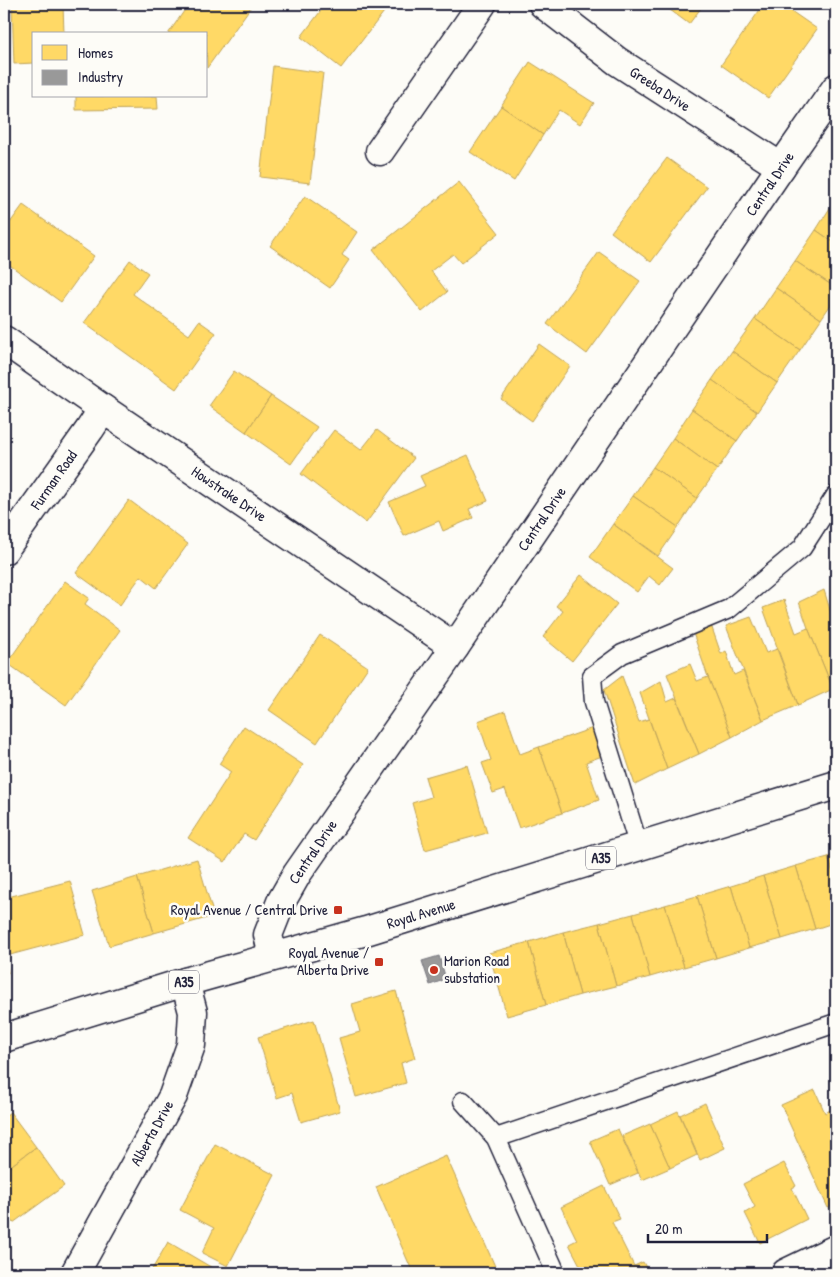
<svg xmlns="http://www.w3.org/2000/svg" width="840" height="1277" viewBox="0 0 840 1277" font-family="'Patrick Hand',sans-serif">
<rect width="100%" height="100%" fill="#fdfcf7"/>
<filter id="ink" filterUnits="userSpaceOnUse"><feTurbulence type="fractalNoise" baseFrequency=".02" numOctaves="2"/><feDisplacementMap in="SourceGraphic" scale="10" xChannelSelector="R" yChannelSelector="G"/><feConvolveMatrix kernelMatrix="1 2 1 2 8 2 1 2 1" color-interpolation-filters="sRGB"/></filter>
<g filter="url(#ink)">
<!-- homes -->
<g fill="#ffd966" stroke="#bda259">
<polygon points="12,4 63,4 64,34 34,34 34,63 14,64"/>
<polygon points="189,4 253,4 207,68 206,34 168,34"/>
<polygon points="326,4 390,4 341,68 301,37"/>
<polygon points="662,4 704,4 689,24"/>
<polygon points="764,4 781,4 817,29 768,98 721,65"/>
<polygon points="530,62 594,103 580,124 559,110 543,135 501,106"/>
<polygon points="273,66 323,73 310,183 260,177"/>
<polygon points="76,96 157,96 158,109 76,110"/>
<polygon points="501,106 543,135 514,181 470,152"/>
<polygon points="667,158 707,187 651,262 611,232"/>
<polygon points="459,182 499,233 461,263 453,254 431,271 447,292 422,312 373,250"/>
<polygon points="305,196 357,232 342,255 349,260 330,288 270,246"/>
<polygon points="835,200 836,201 836,244 816,230"/>
<polygon points="23,205 94,256 61,302 4,261 4,231"/>
<polygon points="816,230 836,244 836,288 795,261"/>
<polygon points="599,252 640,281 587,354 547,324"/>
<polygon points="130,260 148,273 133,294 189,335 199,321 216,333 176,389 84,323"/>
<polygon points="795,261 836,288 836,297 821,319 776,288"/>
<polygon points="776,288 821,319 800,350 755,319"/>
<polygon points="755,319 800,350 777,383 732,351"/>
<polygon points="539,344 570,366 532,421 501,399"/>
<polygon points="732,351 777,383 757,412 712,380"/>
<polygon points="234,371 271,396 246,432 209,406"/>
<polygon points="712,380 757,412 737,441 692,409"/>
<polygon points="271,396 317,427 291,464 246,432"/>
<polygon points="692,409 737,441 717,470 673,438"/>
<polygon points="334,430 361,450 377,430 414,458 366,523 301,474"/>
<polygon points="673,438 717,470 697,498 653,467"/>
<polygon points="468,455 488,501 469,509 473,518 443,531 439,521 404,536 389,502 425,486 420,476"/>
<polygon points="653,467 697,498 678,527 633,496"/>
<polygon points="633,496 678,527 658,556 613,524"/>
<polygon points="129,500 188,544 156,588 141,576 120,605 76,573"/>
<polygon points="613,524 673,568 660,585 649,576 637,592 590,557"/>
<polygon points="581,575 617,604 572,661 543,637 563,611 556,606"/>
<polygon points="65,581 89,598 85,604 120,630 66,705 7,663"/>
<polygon points="824,590 831,613 836,611 836,687 833,689 808,628 799,602"/>
<polygon points="784,600 796,633 808,628 833,689 798,705 763,608"/>
<polygon points="751,617 766,653 777,649 798,705 763,720 726,626"/>
<polygon points="711,625 721,654 726,651 734,675 743,671 763,720 732,737 708,677 693,633"/>
<polygon points="320,635 368,667 317,743 269,710"/>
<polygon points="690,664 697,681 708,677 732,737 699,754 667,674"/>
<polygon points="622,676 639,722 649,719 667,769 635,785 604,690"/>
<polygon points="661,681 667,702 676,698 699,754 667,769 640,693"/>
<polygon points="505,711 520,754 539,747 562,813 519,828 505,789 493,793 482,763 491,760 478,721"/>
<polygon points="244,726 303,765 254,840 244,834 225,862 188,838 231,772 219,764"/>
<polygon points="593,728 602,756 586,762 599,800 562,813 539,747"/>
<polygon points="467,765 487,833 425,850 412,803 431,797 425,777"/>
<polygon points="836,854 836,883 828,857"/>
<polygon points="828,857 836,883 836,922 815,929 796,866"/>
<polygon points="197,859 214,916 154,933 137,877"/>
<polygon points="796,866 815,929 782,939 763,876"/>
<polygon points="763,876 782,939 749,948 731,886"/>
<polygon points="137,877 154,933 109,946 92,891"/>
<polygon points="70,881 85,935 10,955 4,930 4,898"/>
<polygon points="731,886 749,948 716,958 697,896"/>
<polygon points="697,896 716,958 684,967 665,905"/>
<polygon points="665,905 684,967 650,977 633,914"/>
<polygon points="633,914 650,977 616,986 599,923"/>
<polygon points="599,923 616,986 580,995 563,932"/>
<polygon points="563,932 580,995 546,1005 529,942"/>
<polygon points="529,942 546,1005 507,1016 489,953"/>
<polygon points="4,955 8,973 4,974"/>
<polygon points="396,991 415,1058 401,1063 406,1083 356,1097 339,1038 360,1032 352,1004"/>
<polygon points="314,1020 340,1111 301,1122 292,1093 277,1098 258,1037"/>
<polygon points="815,1090 825,1113 836,1107 836,1204 828,1208 781,1105"/>
<polygon points="705,1103 725,1148 700,1160 680,1115"/>
<polygon points="678,1111 697,1155 670,1168 650,1124"/>
<polygon points="10,1112 36,1147 4,1171 4,1117"/>
<polygon points="650,1124 670,1168 642,1180 622,1136"/>
<polygon points="618,1129 638,1173 610,1185 590,1141"/>
<polygon points="215,1144 275,1175 228,1266 202,1253 214,1228 180,1210"/>
<polygon points="36,1147 64,1186 13,1223 4,1210 4,1171"/>
<polygon points="446,1156 498,1273 413,1273 376,1187"/>
<polygon points="784,1163 796,1186 792,1188 807,1219 760,1243 745,1213 755,1207 743,1184"/>
<polygon points="604,1186 620,1219 612,1222 634,1266 643,1262 649,1273 584,1273 569,1244 577,1240 561,1207"/>
<polygon points="168,1242 221,1273 150,1273"/>
</g>
<!-- industry -->
<polygon fill="#999" stroke="#75757d" points="439,956 446,979 430,985 422,961"/>
<g fill="none" stroke-linecap="round" stroke-linejoin="round">
<!-- service casing -->
<g stroke="#22223b" stroke-width="21">
<g id="service">
<polyline points="639,847 594,702 592,676 622,654 729,609 802,548 836,495"/>
<polyline points="463,1101 496,1138 556,1273"/>
<polyline points="496,1138 836,1023"/>
</g>
</g>
<!-- minor casing -->
<g stroke="#22223b" stroke-width="31">
<g id="minor">
<polyline points="543,4 617,61 781,167"/>
<polyline points="380,151 482,4"/>
<polyline points="4,340 103,409 455,647"/>
<polyline points="4,550 90,429 103,409"/>
<polyline points="273,956 268,935 281,902 297,874 455,647 781,167 836,88"/>
<polyline points="75,1273 173,1096 191,1045 193,1012 185,982"/>
<polyline points="786,1273 836,1249"/>
</g>
</g>
<!-- primary casing -->
<g stroke="#22223b" stroke-width="31">
<polyline id="primary" points="4,1038 185,982 366,931 836,785"/>
</g>
<!-- service -->
<use href="#service" stroke="#fdfcf7" stroke-width="18"/>
<!-- minor -->
<use href="#minor" stroke="#fdfcf7" stroke-width="28"/>
<!-- primary -->
<use href="#primary" stroke="#fdfcf7" stroke-width="28"/>
</g>
</g>
<!-- markers -->
<g fill="#c8321e" stroke="#fdfcf7" stroke-width="2">
<rect x="333" y="905" width="10" height="10" rx="2.5"/>
<rect x="374" y="957" width="10" height="10" rx="2.5"/>
<circle cx="434" cy="970" r="5"/>
</g>
<g text-anchor="middle" stroke-width="5" stroke-linejoin="round" paint-order="stroke">
<!-- shield labels -->
<g fill="#fdfcf7" stroke="#646373" stroke-width="1">
<rect x="586" y="846.5" width="30" height="23" rx="4"/>
<rect x="169" y="970.5" width="30" height="23" rx="4"/>
</g>
<g font-size="14" font-weight="bold" fill="#22223b">
<text x="601" y="863">A35</text>
<text x="184" y="987">A35</text>
</g>
<!-- street labels -->
<g font-size="15" fill="#22223b" stroke="#fdfcf7">
<text transform="translate(660 89) rotate(33)" y="5">Greeba Drive</text>
<text transform="translate(770 184) rotate(-56)" y="5">Central Drive</text>
<text transform="translate(54 480) rotate(-55)" y="5">Furman Road</text>
<text transform="translate(229 494) rotate(34)" y="5">Howstrake Drive</text>
<text transform="translate(542 519) rotate(-56)" y="5">Central Drive</text>
<text transform="translate(313 852) rotate(-56)" y="5">Central Drive</text>
<text transform="translate(421 914) rotate(-17)" y="5">Royal Avenue</text>
<text transform="translate(152 1133) rotate(-61)" y="5">Alberta Drive</text>
</g>
<!-- poi labels -->
<g font-size="15" fill="#22223b" stroke="#fdfcf7" text-anchor="end">
<text x="328" y="915">Royal Avenue / Central Drive</text>
<text x="369" y="958">Royal Avenue /<tspan x="369" dy="17">Alberta Drive</tspan></text>
<text x="444" y="966" text-anchor="start">Marion Road<tspan x="444" dy="17">substation</tspan></text>
</g>
</g>
<!-- margin -->
<rect width="840" height="1277" fill="none" stroke="#fdfcf7" stroke-width="20"/>
<rect x="10" y="10" width="820" height="1257" fill="none" stroke="#22223b" stroke-width="2" filter="url(#ink)"/>
<!-- legend -->
<rect x="32" y="32" width="175" height="65" fill="#fdfcf7" stroke="#a5a5ac"/>
<rect x="42" y="45" width="25" height="15" fill="#ffd966" stroke="#a5a5ac"/>
<text x="78" y="58" font-size="15" fill="#22223b">Homes</text>
<rect x="42" y="70" width="25" height="15" fill="#999999" stroke="#a5a5ac"/>
<text x="78" y="82" font-size="15" fill="#22223b">Industry</text>
<!-- scale -->
<path d="M648 1234v8h119v-8" fill="none" stroke="#22223b" stroke-width="2.5"/>
<text x="655" y="1234" font-size="15" fill="#22223b" stroke="#fdfcf7" stroke-width="4" paint-order="stroke">20 m</text>
</svg>
